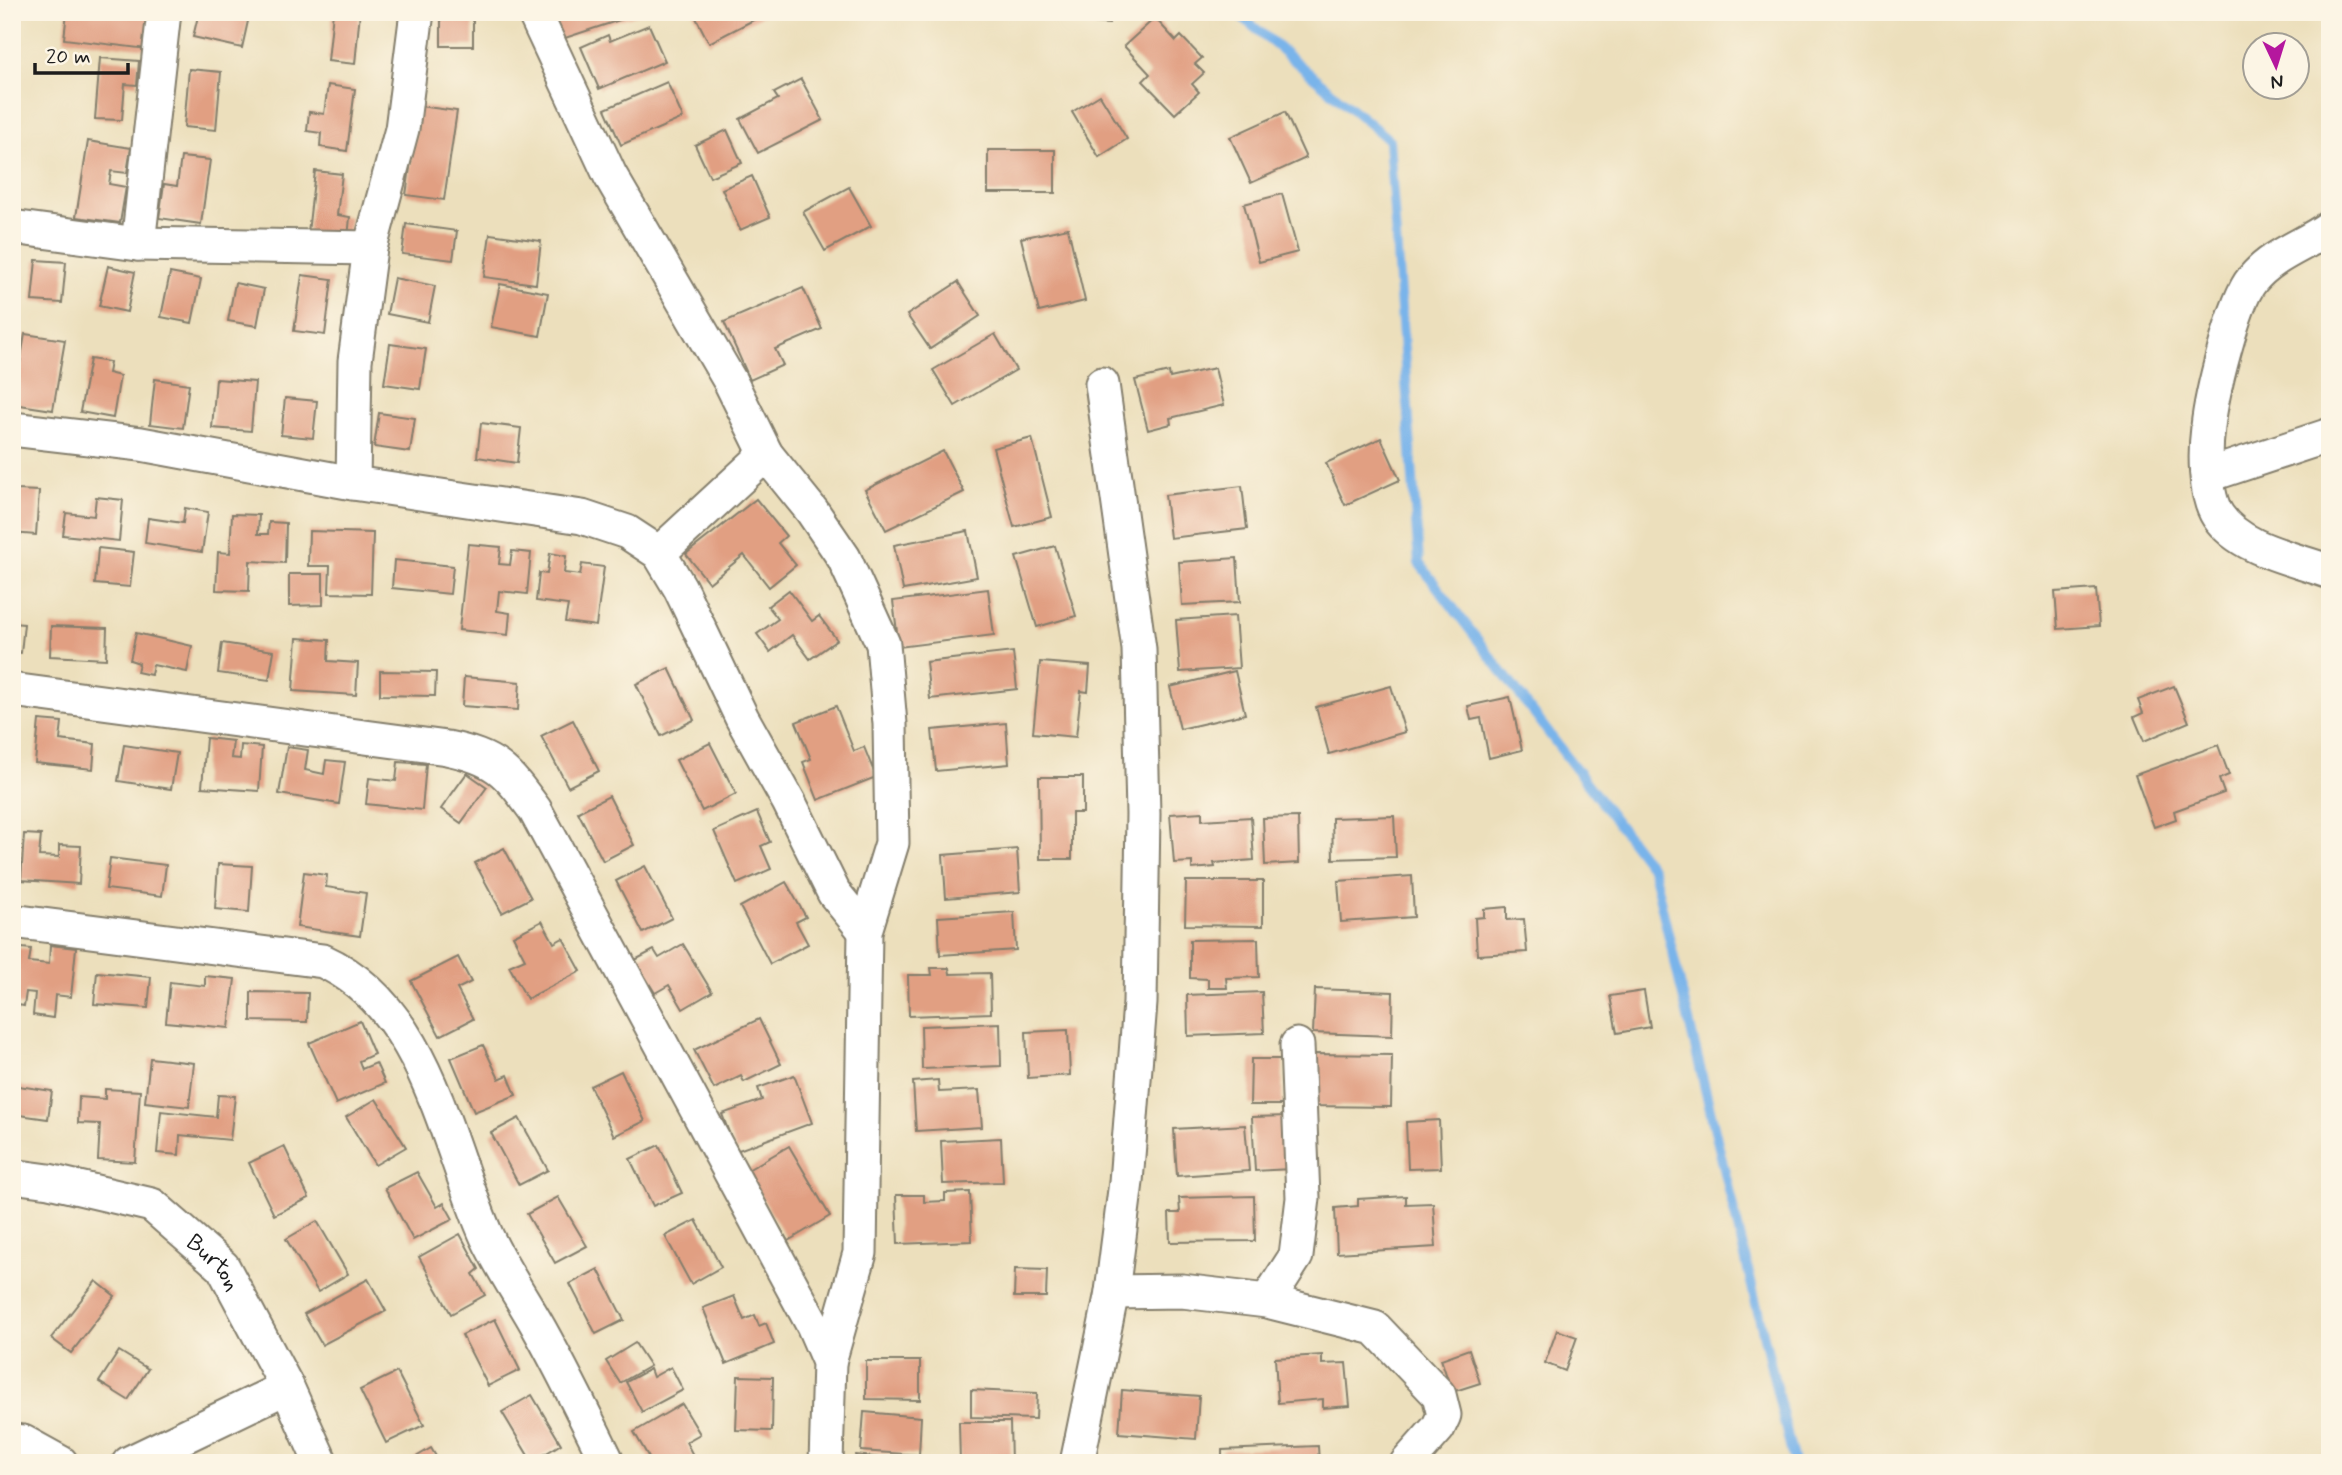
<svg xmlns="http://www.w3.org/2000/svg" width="2342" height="1475" viewBox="0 0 2342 1475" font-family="Mynerve,sans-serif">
<rect width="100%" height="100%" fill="#fcf5e5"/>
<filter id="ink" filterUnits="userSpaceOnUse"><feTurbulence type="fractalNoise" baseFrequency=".0143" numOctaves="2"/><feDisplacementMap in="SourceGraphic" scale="14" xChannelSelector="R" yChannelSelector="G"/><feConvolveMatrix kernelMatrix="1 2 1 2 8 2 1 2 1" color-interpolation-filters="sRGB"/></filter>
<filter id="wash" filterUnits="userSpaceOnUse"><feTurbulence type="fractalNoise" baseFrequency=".00686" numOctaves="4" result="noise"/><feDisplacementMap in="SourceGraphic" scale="28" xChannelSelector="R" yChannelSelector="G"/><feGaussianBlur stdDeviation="1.57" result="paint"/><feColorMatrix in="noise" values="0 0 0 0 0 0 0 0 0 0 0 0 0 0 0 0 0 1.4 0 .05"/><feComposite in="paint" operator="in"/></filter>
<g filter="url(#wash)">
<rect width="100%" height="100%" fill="#ecdfbc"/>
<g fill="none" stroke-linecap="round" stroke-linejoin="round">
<!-- stream -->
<polyline stroke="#79b4ea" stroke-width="10" points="1236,12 1389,140 1419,563 1653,870 1794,1463"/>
</g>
<g id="blocks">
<!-- building -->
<g fill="#e19f82">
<polygon points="67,12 152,12 147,49 64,39"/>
<polygon points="199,12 250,12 242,48 193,37"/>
<polygon points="333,12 360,12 355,64 328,61"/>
<rect x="441" y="12" width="32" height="34"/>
<polygon points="550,12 641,12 641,13 559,40"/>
<polygon points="693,12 769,12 709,43"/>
<polygon points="1079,12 1110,12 1109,24 1079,22"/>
<polygon points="1155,18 1176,41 1181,36 1202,58 1195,64 1204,73 1192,84 1199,92 1175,114 1143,81 1150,74 1124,46"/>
<polygon points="649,25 665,61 599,89 581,47 608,35 610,41"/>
<polygon points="100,58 139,61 137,85 125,84 122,120 95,119"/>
<polygon points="189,69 221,72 216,130 184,127"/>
<polygon points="801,79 823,120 758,153 740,119 778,99 774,93"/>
<polygon points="667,82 683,118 621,145 605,109"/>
<polygon points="328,85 355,89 347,151 320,147 321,133 307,131 309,112 324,114"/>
<polygon points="1100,95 1127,139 1099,157 1072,112"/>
<polygon points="419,106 457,111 444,200 406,195"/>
<polygon points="1285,112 1306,158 1251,183 1230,137"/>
<polygon points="727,130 742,163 710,177 695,145"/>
<polygon points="88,141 131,148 127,173 111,171 109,184 126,187 120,223 76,217"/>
<rect x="988" y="150" width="67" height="43"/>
<polygon points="181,157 210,160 201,224 159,218 164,184 177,186"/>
<polygon points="315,171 342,174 337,215 350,217 348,238 308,233"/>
<polygon points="752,176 770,217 740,230 722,189"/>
<polygon points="849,187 871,226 825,251 803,212"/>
<polygon points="1282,194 1298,252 1259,262 1244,204"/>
<polygon points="406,224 457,231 453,260 402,254"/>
<polygon points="1068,228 1085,301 1039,312 1021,238"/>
<polygon points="490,234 541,241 536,284 484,277"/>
<polygon points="36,260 66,262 62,303 32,301"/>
<polygon points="108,266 135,272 127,312 99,306"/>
<polygon points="170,273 201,279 192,323 161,317"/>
<polygon points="302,275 332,279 325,335 294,331"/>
<polygon points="394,278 435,286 428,322 387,314"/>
<polygon points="958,282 980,316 930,349 907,315"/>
<polygon points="235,283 264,289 257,326 228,321"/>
<polygon points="500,284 548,293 540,336 491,327"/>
<polygon points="803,288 822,329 775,349 783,365 750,380 724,322"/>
<polygon points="25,334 65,340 53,410 13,404"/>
<polygon points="995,334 1016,370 955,406 933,370"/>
<polygon points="390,344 426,349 420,389 384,384"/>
<polygon points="90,359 110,362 108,373 120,376 113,418 80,412"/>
<polygon points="1215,368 1224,405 1170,418 1171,424 1148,430 1135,380 1169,372 1170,378"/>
<polygon points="155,379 189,384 183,428 150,424"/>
<polygon points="216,379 255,382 251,431 212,428"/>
<polygon points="285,398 317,401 313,438 281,435"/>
<polygon points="379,413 415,418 410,452 374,447"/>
<polygon points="481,423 521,428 517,463 477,457"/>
<polygon points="1032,438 1052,517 1014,527 993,448"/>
<polygon points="1381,438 1400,480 1345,505 1326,463"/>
<polygon points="943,451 964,492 886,530 865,490"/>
<polygon points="1242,486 1247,529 1170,538 1165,495"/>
<polygon points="16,490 39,491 36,535 12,533 12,504 15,505"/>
<polygon points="96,497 123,500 119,541 63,535 66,513 94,516"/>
<polygon points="756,499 786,536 778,543 796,565 769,587 744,555 709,583 686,554"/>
<polygon points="185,508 208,512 202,552 145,543 148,518 183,523"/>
<polygon points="232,514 259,515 258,534 268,534 269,522 286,523 285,563 250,561 249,591 216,590 218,552 230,553"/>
<polygon points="309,531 373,533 371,594 329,593 330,566 308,566"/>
<polygon points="968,531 977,577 903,590 894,545"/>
<polygon points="468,544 501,547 499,564 510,565 512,551 531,553 527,594 499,591 497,611 510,613 508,635 459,630"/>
<polygon points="1055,546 1076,616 1037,627 1016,557"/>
<polygon points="98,548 134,552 130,587 95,584"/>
<polygon points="550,553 566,556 564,573 580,575 582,564 604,567 596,626 565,622 568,605 536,601 539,573 547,574"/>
<polygon points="1237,558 1240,602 1182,605 1179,562"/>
<polygon points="394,560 453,566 450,594 392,588"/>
<polygon points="289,574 323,574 323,605 289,606"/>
<polygon points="988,589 994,635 899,647 893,601"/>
<polygon points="2096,589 2099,626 2058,629 2055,592"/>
<polygon points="789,590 812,621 819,616 837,640 810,659 792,635 770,652 757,634 778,619 768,606"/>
<polygon points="1235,616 1239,668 1180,672 1176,620"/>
<polygon points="12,623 24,624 21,653 12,652"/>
<polygon points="51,626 107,628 106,659 50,656"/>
<polygon points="136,633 192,646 187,672 153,665 151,675 137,672 139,663 130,660"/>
<polygon points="297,638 329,640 328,661 358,663 356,695 293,691"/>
<polygon points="222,643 274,651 269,680 218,673"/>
<polygon points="1013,652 1017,689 930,699 926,662"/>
<polygon points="1040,662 1090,666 1088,692 1081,691 1076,737 1033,733"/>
<polygon points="669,668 694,720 661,736 636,684"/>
<polygon points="380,671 436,672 435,696 380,695"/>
<polygon points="1235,671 1245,714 1180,729 1170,687"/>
<polygon points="464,677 520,682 518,710 462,706"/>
<polygon points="1391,686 1405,732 1329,754 1316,707"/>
<polygon points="2174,686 2189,722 2144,741 2134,717 2143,713 2138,700"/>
<polygon points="1510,697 1522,750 1489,758 1481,718 1471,720 1468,706"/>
<polygon points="836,706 854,751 864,747 876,777 818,800 803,762 811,759 796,722"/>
<polygon points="39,720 62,722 60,740 95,744 93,769 35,763"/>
<polygon points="573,720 599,771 568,787 541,736"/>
<polygon points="1006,723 1009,764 936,771 932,730"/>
<polygon points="206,738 233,741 231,758 240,759 241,745 262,747 259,791 202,787"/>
<polygon points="710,743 736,794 702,811 676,760"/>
<polygon points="124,745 177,753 171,789 118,781"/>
<polygon points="2218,745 2229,775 2219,779 2224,793 2174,811 2176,819 2154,827 2135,775"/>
<polygon points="287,747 308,750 305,770 324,774 326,760 345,762 339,804 279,794"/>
<polygon points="398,762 426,764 422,810 366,804 369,778 396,781"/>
<polygon points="467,773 487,787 461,823 441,809"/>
<polygon points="1039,777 1083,777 1083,813 1072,813 1072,859 1040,859"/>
<polygon points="609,796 634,845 603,861 578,812"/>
<polygon points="757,812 770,842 761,846 771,869 737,884 714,831"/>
<polygon points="1202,812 1202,820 1251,817 1254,860 1214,863 1215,867 1192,869 1192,862 1174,863 1170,814"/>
<polygon points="1394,816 1396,857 1333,859 1332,818"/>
<polygon points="1298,817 1299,863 1265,865 1263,818"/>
<polygon points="24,834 41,835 39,856 59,857 59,845 81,846 79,884 21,880"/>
<polygon points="504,848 531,898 502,913 475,863"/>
<polygon points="1017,849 1020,892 946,898 943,855"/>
<polygon points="110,858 166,865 162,896 106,889"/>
<polygon points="218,864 252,866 249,912 215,909"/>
<polygon points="645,866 672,918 643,933 616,881"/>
<polygon points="304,872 327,875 326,887 366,893 360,936 297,927"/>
<polygon points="1412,876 1414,917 1341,922 1338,881"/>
<polygon points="1186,881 1263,881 1263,926 1185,925"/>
<polygon points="786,882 806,917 796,922 808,944 770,964 740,907"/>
<polygon points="1507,907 1507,920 1524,919 1527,952 1477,955 1475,918 1484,917 1484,909"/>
<polygon points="1014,912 1016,950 940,955 938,917"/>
<polygon points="542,921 554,943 563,938 581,971 527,999 509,966 525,959 513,936"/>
<polygon points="1258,939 1259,977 1226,978 1227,988 1208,988 1208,979 1190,978 1190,940"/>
<polygon points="683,944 712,992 683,1009 669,985 655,993 635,960 654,950 659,958"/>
<polygon points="50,945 76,948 71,997 55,995 53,1018 33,1015 35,993 26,992 24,1006 12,1004 12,947 31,949 29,962 49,964"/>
<polygon points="458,957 471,982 457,989 473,1019 440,1036 411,981"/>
<polygon points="931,968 949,968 950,974 990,973 991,1013 909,1016 908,975 932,975"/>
<polygon points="97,972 151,977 148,1008 94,1004"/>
<polygon points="205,976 235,979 229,1028 166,1022 170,982 205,986"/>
<polygon points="1315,989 1393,992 1392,1036 1313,1033"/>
<polygon points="1644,991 1650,1027 1617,1033 1610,996"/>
<polygon points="251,992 308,993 307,1022 251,1021"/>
<polygon points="1262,992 1264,1033 1188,1036 1187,995"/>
<polygon points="759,1019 781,1064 744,1082 741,1076 714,1089 694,1050"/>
<polygon points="360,1021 374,1054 359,1061 362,1069 376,1063 385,1083 336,1104 309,1043"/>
<polygon points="1000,1023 1001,1066 922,1069 921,1026"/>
<polygon points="1068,1030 1070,1075 1028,1078 1026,1032"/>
<polygon points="483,1045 499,1079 508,1075 516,1095 474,1112 451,1058"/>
<polygon points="1312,1054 1392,1055 1391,1107 1311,1106"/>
<polygon points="150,1058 194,1063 189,1107 145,1102"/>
<polygon points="1251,1059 1283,1059 1282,1105 1250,1105"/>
<polygon points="621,1071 645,1121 614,1136 590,1086"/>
<polygon points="794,1075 812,1123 736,1151 722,1114 762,1100 758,1088"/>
<polygon points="938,1080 939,1092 979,1090 982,1127 916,1131 913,1082"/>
<polygon points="12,1085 52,1091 48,1119 12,1114"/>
<polygon points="105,1089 140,1091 135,1162 98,1160 100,1124 78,1123 79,1097 105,1099"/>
<polygon points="218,1095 235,1096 230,1140 180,1135 179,1155 157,1153 161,1111 216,1117"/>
<polygon points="376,1099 406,1147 375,1165 346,1117"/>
<polygon points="1289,1116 1291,1169 1255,1171 1252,1117"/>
<polygon points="519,1118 548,1170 519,1185 491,1133"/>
<polygon points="1439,1120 1441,1168 1408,1169 1406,1122"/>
<polygon points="1245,1125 1249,1171 1177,1176 1174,1129"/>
<polygon points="1001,1138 1003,1182 943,1184 941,1141"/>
<polygon points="659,1145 682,1193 653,1206 630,1159"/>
<polygon points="284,1146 309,1198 274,1215 249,1163"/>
<polygon points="789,1146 830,1216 788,1241 746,1171"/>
<polygon points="417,1172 437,1207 444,1203 453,1219 413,1240 385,1188"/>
<polygon points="970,1192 972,1241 898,1244 896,1195 924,1195 924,1202 945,1201 945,1193"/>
<polygon points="1254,1196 1255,1241 1170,1242 1169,1213 1180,1213 1179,1198"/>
<polygon points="1406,1196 1406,1204 1433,1203 1436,1247 1337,1253 1335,1208 1358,1206 1358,1199"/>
<polygon points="558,1197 587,1246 555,1263 527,1214"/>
<polygon points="696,1220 721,1267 691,1284 665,1236"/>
<polygon points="317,1221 348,1274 318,1292 286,1239"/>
<polygon points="460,1234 479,1269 473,1274 485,1295 451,1314 419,1257"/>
<polygon points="598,1269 624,1320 596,1334 570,1284"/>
<polygon points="1015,1269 1047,1270 1046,1297 1014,1297"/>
<polygon points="368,1279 386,1311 322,1345 304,1314"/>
<polygon points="96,1281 115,1296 71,1353 51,1338"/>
<polygon points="734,1296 744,1320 755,1315 759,1326 766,1323 774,1344 726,1364 703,1308"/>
<polygon points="495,1319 520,1370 488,1386 462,1335"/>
<polygon points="1557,1330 1577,1337 1565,1371 1545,1363"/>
<polygon points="635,1343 650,1366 620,1383 606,1361"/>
<polygon points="1469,1349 1480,1383 1452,1392 1441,1359"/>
<polygon points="119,1351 148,1369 128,1400 99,1382"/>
<polygon points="1322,1355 1322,1364 1346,1363 1350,1406 1323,1408 1323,1399 1278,1403 1275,1358"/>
<polygon points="866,1361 920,1361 920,1400 866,1399"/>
<polygon points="671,1367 683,1390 642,1412 626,1382 650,1369 653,1377"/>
<polygon points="397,1372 424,1425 386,1443 360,1390"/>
<polygon points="738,1376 773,1377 772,1431 736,1430"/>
<polygon points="971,1390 1037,1393 1036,1419 971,1417"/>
<polygon points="1122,1390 1199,1396 1196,1439 1119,1433"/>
<polygon points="532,1395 561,1444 532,1462 502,1412"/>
<polygon points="682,1404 700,1434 686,1442 697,1463 652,1463 634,1432"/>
<polygon points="864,1412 921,1417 919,1455 861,1451"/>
<polygon points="959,1422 1010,1422 1011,1463 960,1463"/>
<polygon points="1318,1446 1319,1463 1222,1463 1222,1450"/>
<polygon points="431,1448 440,1463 406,1463"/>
<polygon points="856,1455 906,1461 906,1463 855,1463"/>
</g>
</g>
</g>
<g filter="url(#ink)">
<use href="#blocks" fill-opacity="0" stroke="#847e6c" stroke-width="2"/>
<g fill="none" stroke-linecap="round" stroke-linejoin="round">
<!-- street casing -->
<g stroke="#847e6c" stroke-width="37">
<g id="street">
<polyline points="534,12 610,175 730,381 766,454 812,511 844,558 883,644 890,724 892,843 865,931 860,1253 829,1362"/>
<polyline points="12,227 138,244 370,248"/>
<path d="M2330 227C2304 246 2273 254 2252 280 2234 301 2211 397 2208 427 2205 451 2204 495 2218 516 2241 550 2293 558 2330 572"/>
<polyline points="138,244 164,12"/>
<polyline points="12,429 141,444 353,483 582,517 627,532 659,553 680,588 742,718 789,802 834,893 865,931"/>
<polyline points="2209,475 2330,435"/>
<polyline points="353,483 355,361 370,248 402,129 417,12"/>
<polyline points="659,553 766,454"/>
<path d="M12 690 447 748C496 758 506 770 535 810L813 1325 829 1362 826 1463"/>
<path d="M12 921 323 961C427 1008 445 1143 487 1237 502 1269 523 1299 540 1330 564 1373 586 1418 608 1463"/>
<path id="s1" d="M12 1176 49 1181 152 1205 223 1267 287 1387 321 1463"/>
<polyline points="1112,1292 1182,1291 1267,1301 1296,1256 1303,1198 1297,1045"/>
<polyline points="1267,1301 1375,1328 1439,1395 1444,1415 1438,1428 1407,1463"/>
<polyline points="12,1441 23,1442 61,1463"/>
<polyline points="129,1463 287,1387"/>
<polyline points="1077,1463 1112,1292 1126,1182 1140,1003 1143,814 1139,649 1102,384"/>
</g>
</g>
<!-- street -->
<use href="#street" stroke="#fff" stroke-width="33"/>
</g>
</g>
<g text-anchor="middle" stroke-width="6" stroke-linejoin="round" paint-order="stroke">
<!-- street labels -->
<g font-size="24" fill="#1c1c1c" stroke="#fcf5e5">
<text dy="8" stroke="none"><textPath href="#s1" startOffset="228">Burton</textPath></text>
</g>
</g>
<!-- margin -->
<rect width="2342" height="1475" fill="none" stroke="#fcf5e5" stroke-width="42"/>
<!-- north arrow -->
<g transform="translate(2276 66) rotate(176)"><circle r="33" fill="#fcf5e5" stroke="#a29e95" stroke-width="2"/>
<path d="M0-5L12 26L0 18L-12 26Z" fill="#b5179e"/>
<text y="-10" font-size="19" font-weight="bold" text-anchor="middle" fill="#1c1c1c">N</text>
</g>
<!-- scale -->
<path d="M35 63v10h93v-10" fill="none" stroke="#1c1c1c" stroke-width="3.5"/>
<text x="46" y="63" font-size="21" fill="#1c1c1c" stroke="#fcf5e5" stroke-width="5" paint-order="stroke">20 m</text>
</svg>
